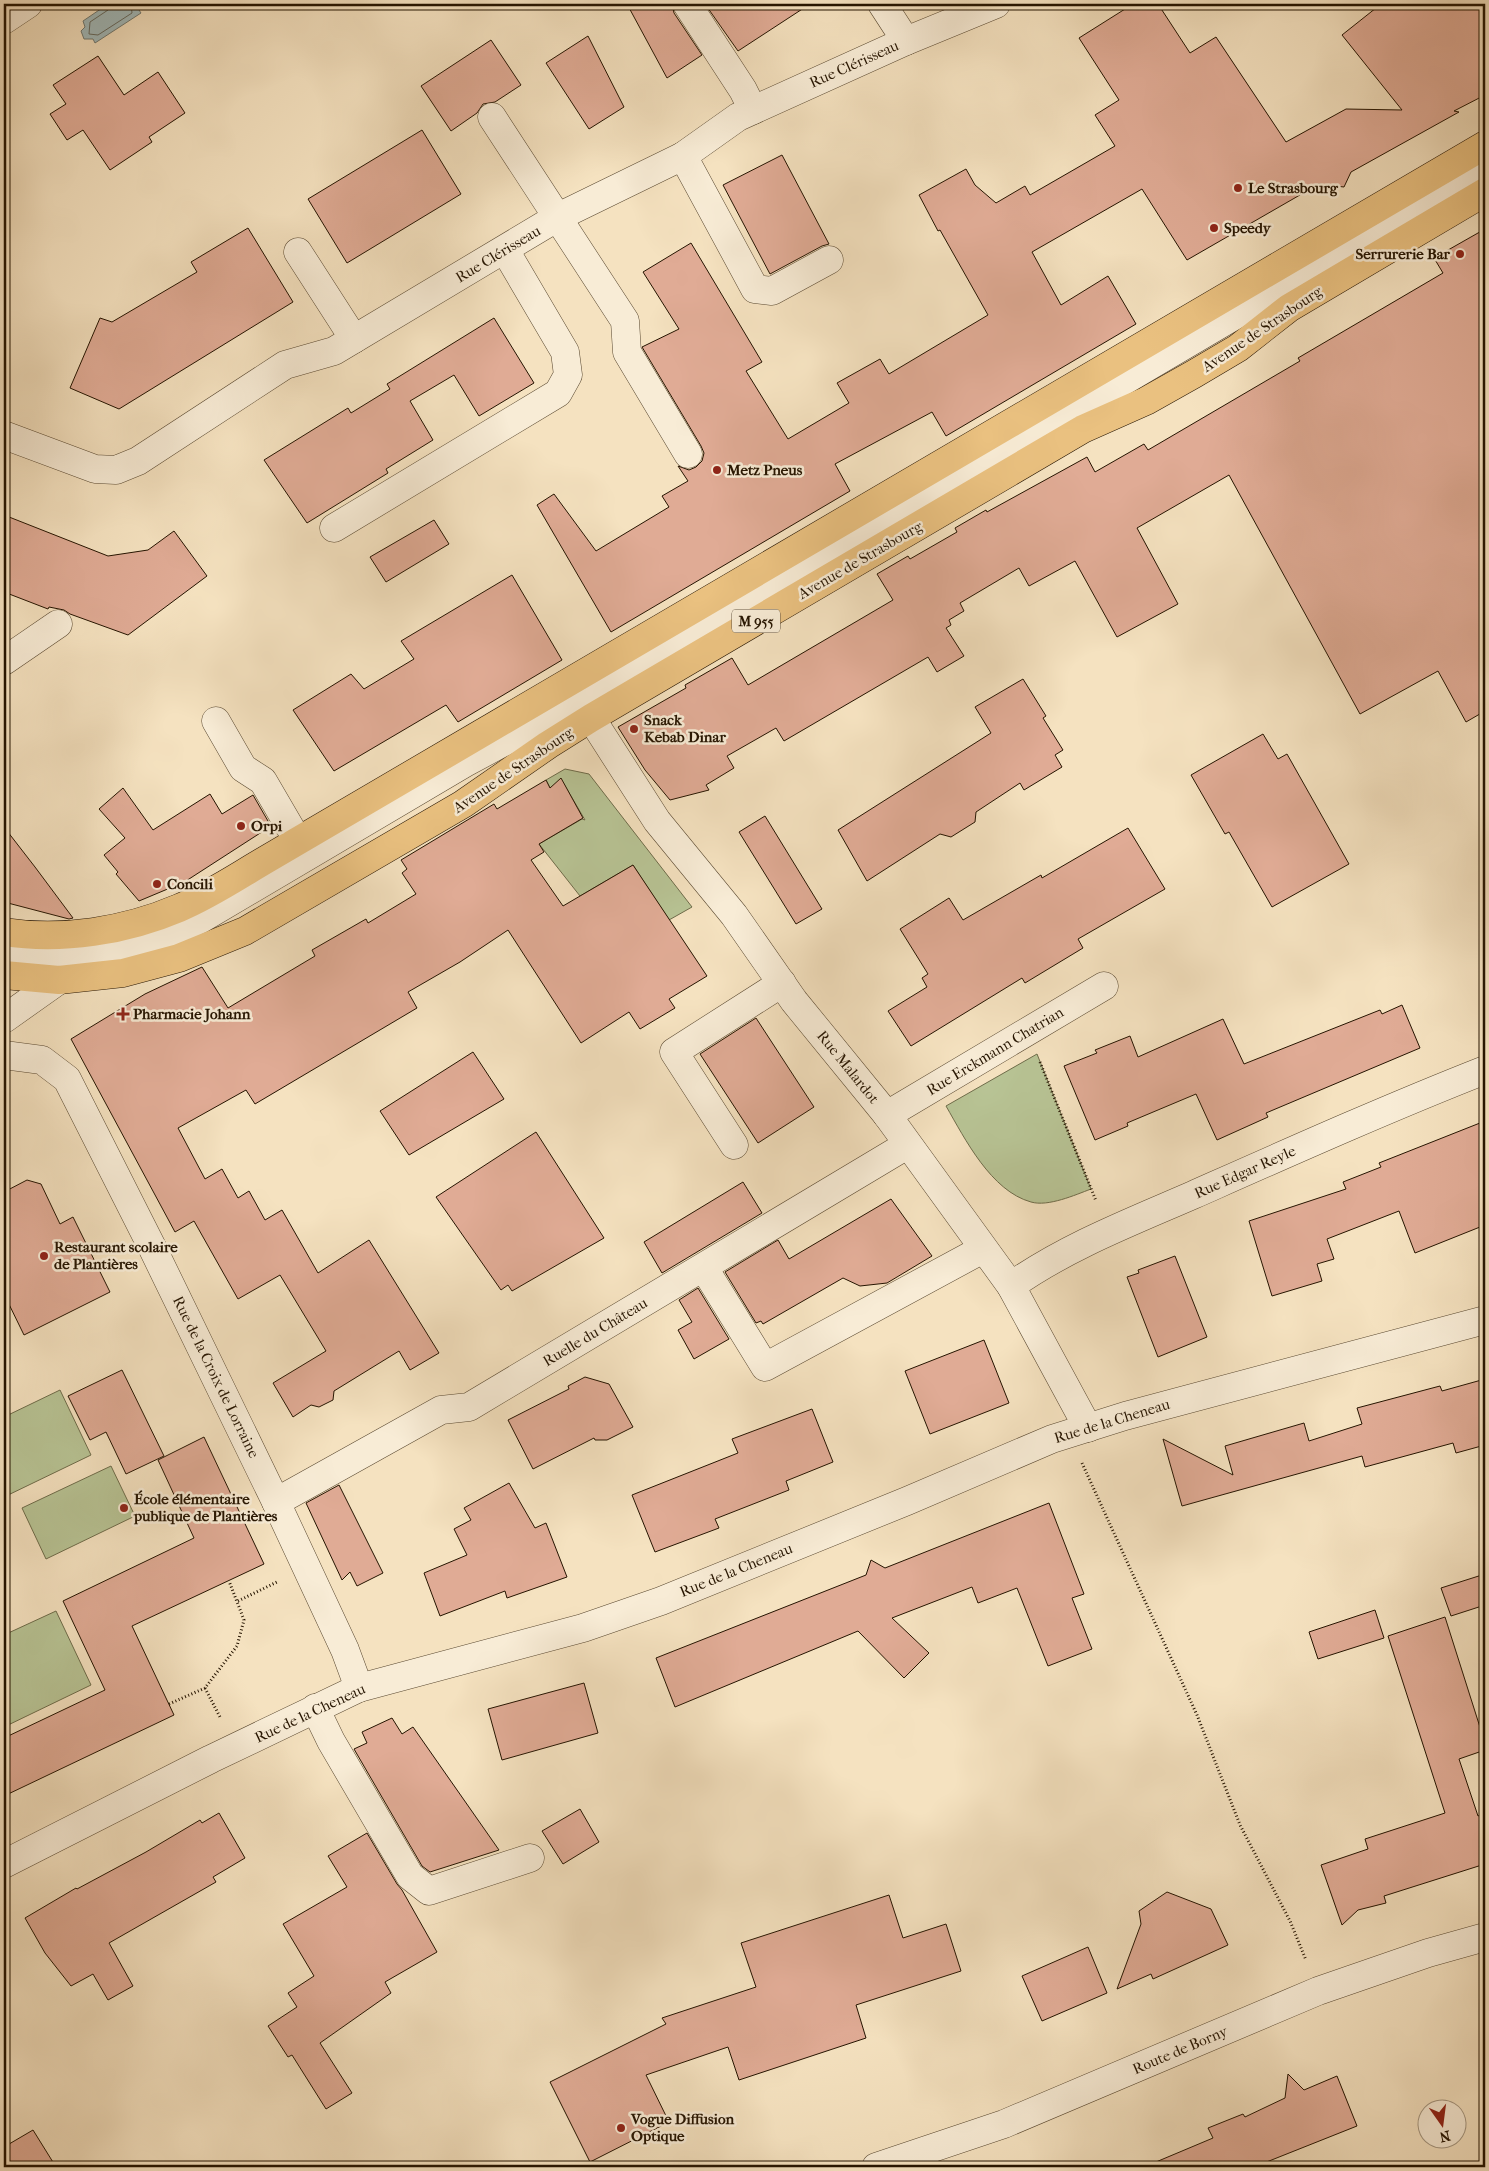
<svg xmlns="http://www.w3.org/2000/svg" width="1489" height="2171" viewBox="0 0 1489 2171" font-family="'IM FELL French Canon',serif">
<rect width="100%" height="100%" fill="#f5e2c0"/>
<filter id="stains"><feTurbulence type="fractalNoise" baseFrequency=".004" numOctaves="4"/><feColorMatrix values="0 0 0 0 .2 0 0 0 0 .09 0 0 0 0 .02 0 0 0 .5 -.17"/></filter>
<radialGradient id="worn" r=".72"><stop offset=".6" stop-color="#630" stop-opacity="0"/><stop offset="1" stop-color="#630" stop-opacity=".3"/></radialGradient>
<!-- green -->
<g fill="#b8c495" stroke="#6e6c4a">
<polygon points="565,769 589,774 692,907 669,920 633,865 580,896 539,844 582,819 585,820 561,779 561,781 550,788 546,780"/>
<path d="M1037 1054 1091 1189C1075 1195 1048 1207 1031 1202 991 1191 965 1139 946 1106Z"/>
<polygon points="60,1390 91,1455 4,1497 4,1417"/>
<polygon points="111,1466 135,1516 46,1559 22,1508"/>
<polygon points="56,1611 91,1685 4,1727 4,1635"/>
</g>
<!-- water -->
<polygon fill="#a1bbbd" stroke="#6f7871" points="108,4 135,4 141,13 95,43 93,39 84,39 81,31 85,27 83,21"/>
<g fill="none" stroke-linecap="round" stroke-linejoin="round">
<!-- shore -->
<polyline stroke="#63685e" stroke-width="1" points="110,4 108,10 90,22 89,34 98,35 132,13 131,4"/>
</g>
<!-- building -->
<g fill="#e0ab95" stroke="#251400">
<polygon points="627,4 672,4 674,13 702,55 667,78"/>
<polygon points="705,4 810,4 738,51"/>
<polygon points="1133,4 1158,4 1190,53 1216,37 1286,142 1346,109 1402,110 1342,35 1381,4 1485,4 1485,95 1454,111 1459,112 1351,172 1344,187 1319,184 1187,260 1142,189 1032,252 1061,305 1108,276 1136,324 946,436 932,412 835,464 850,491 611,632 537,505 554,494 596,551 669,507 662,496 688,481 678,466 689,470 696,467 702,461 704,453 701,446 642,347 679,329 643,272 691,243 762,362 746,371 788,439 849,403 837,383 880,359 889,374 988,315 940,230 938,231 919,195 966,169 975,185 996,203 1025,186 1030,195 1115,146 1095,115 1119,100 1079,38"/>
<polygon points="588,36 624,107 589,129 546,63"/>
<polygon points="491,40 521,85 495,102 483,104 477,113 451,131 421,86"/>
<polygon points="98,56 124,95 158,72 185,113 149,137 152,142 110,170 83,130 67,140 50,114 66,104 53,85"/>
<polygon points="422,130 461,194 347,263 308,199"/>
<polygon points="782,155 829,244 822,246 770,274 723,185"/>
<polygon points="248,228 293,302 119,409 70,388 100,318 112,322 197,272 191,262"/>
<polygon points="1485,229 1485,711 1466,722 1438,671 1360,714 1229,475 1137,528 1178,604 1117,637 1075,561 1029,586 1019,568 960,603 964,611 949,620 951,625 946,628 964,656 937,672 928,657 784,741 776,728 727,756 734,768 706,785 709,790 670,800 645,770 618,727 686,688 685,685 732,658 748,685 893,600 877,574 908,556 910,559 957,532 955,528 986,510 987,512 1087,457 1095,472 1144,444 1148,450 1300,361 1298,358 1443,273 1434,258"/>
<polygon points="494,318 534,383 479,416 454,375 410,401 433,440 386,469 388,473 307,523 264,460 348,408 351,413 390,389 387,384"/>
<polygon points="4,515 108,556 148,550 174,531 207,576 128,635 70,614 64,610 49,607 48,609 4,592"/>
<polygon points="434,520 449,544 386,582 370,557"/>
<polygon points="512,575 562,660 458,722 446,705 334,771 293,710 351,674 364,689 414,659 401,641"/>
<polygon points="1023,679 1046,716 1043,718 1063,750 1055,755 1062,767 1024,790 1020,783 976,812 975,822 951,837 940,834 867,881 838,830 991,733 975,707"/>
<polygon points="1263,734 1278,759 1287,754 1349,864 1272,907 1229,832 1225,834 1191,775"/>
<polygon points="561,778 583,818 539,844 544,852 531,860 563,906 633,865 707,976 669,999 675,1008 640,1029 629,1012 581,1043 508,930 460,962 408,992 417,1008 255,1104 246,1090 178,1128 205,1179 222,1169 238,1198 249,1191 265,1220 282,1210 318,1273 369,1240 439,1353 410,1370 399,1351 334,1391 333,1400 319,1407 311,1405 293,1417 273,1383 326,1351 280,1275 238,1299 194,1221 175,1232 71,1039 145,994 202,967 228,1008 315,956 312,950 366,919 368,923 416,894 402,873 407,869 401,860 494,804 497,809 546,780 550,788"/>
<polygon points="123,788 153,830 210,794 222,814 253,795 268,821 268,828 172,890 170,888 139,901 116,874 118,872 104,855 125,838 99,809"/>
<polygon points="765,816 822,909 796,924 739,832"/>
<polygon points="4,827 35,867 73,918 69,919 4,902"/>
<polygon points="1128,828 1165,889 1078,939 1083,948 1025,983 1022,978 911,1046 888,1011 927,987 922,978 928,974 900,929 949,898 963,920 1041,875 1042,878"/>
<polygon points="1402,1005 1420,1048 1266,1113 1268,1117 1217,1140 1196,1094 1127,1123 1128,1126 1095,1140 1064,1066 1097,1053 1095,1050 1130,1036 1138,1057 1223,1019 1244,1064 1380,1010 1382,1014"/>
<polygon points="756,1018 814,1107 758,1143 700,1054"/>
<polygon points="473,1052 504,1099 409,1155 380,1111"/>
<polygon points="1485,1121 1485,1225 1415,1253 1399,1211 1327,1239 1334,1259 1317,1264 1322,1281 1272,1296 1249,1221 1346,1189 1343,1182 1381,1167 1379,1163"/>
<polygon points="536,1132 604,1238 512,1291 508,1285 501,1290 436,1197"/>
<polygon points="27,1180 41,1184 60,1224 73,1217 110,1292 24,1335 4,1294 4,1192"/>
<polygon points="743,1182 762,1213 662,1273 644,1242"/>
<polygon points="891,1199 932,1256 887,1283 860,1286 843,1278 763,1324 761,1321 756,1323 725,1272 778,1240 789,1259"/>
<polygon points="1175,1256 1207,1337 1158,1357 1127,1277 1139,1273 1138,1270"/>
<polygon points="698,1288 729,1339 694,1359 678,1330 692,1322 679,1300"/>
<polygon points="984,1340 1009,1403 930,1434 905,1371"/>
<polygon points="122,1370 164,1456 126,1474 106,1432 90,1440 68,1396"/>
<polygon points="585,1377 609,1384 633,1427 607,1440 595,1440 594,1438 533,1469 508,1420 569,1389 568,1386"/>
<polygon points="1485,1379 1485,1445 1456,1453 1453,1443 1365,1467 1362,1456 1182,1506 1163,1439 1233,1475 1225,1446 1304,1423 1309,1441 1362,1424 1357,1408 1440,1386 1442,1391"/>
<polygon points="812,1409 833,1462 786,1481 789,1490 715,1519 719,1528 655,1552 632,1495 738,1453 732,1439"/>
<polygon points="204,1437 264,1564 132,1626 174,1715 4,1796 4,1738 105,1690 63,1601 194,1538 158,1460"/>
<polygon points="509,1483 535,1528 546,1523 567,1577 507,1598 505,1591 440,1616 424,1573 467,1555 454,1529 471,1520 464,1508"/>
<polygon points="339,1485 383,1573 357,1586 350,1572 342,1580 306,1503"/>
<polygon points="1049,1503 1084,1594 1072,1598 1092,1649 1048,1666 1017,1588 978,1603 972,1587 892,1618 929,1653 904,1678 858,1631 675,1707 656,1658 866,1575 871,1560 885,1568"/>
<polygon points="1485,1574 1485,1605 1451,1616 1441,1588"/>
<polygon points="1375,1610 1384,1638 1318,1659 1309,1632"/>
<polygon points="1445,1617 1485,1743 1485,1750 1459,1759 1478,1816 1485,1813 1485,1864 1384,1896 1386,1903 1358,1910 1342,1925 1321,1865 1368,1849 1365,1839 1445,1813 1388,1636"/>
<polygon points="584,1683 598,1733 502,1760 488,1709"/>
<polygon points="392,1718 402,1734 413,1727 499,1850 430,1872 422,1866 354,1749 367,1743 362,1732"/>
<polygon points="580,1809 599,1842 563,1864 542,1831"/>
<polygon points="219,1813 245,1858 213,1877 216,1882 109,1943 133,1986 108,2000 93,1974 71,1986 45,1953 25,1918 76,1888 77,1889 146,1852 200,1820 202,1823"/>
<polygon points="367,1833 397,1884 402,1890 437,1952 385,1982 391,1993 320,2043 352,2093 326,2109 292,2055 288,2057 268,2026 297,2007 288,1993 314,1976 283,1924 347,1887 328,1856"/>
<polygon points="1167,1892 1211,1909 1228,1945 1153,1979 1151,1974 1117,1989 1141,1924 1139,1911"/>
<polygon points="889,1895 903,1938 946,1924 961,1971 856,2005 866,2038 739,2080 728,2047 646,2075 669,2122 590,2162 550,2082 666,2024 662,2018 756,1987 741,1943"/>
<polygon points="1088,1947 1107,1993 1042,2021 1022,1976"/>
<polygon points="1288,2074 1304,2090 1337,2076 1357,2126 1254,2167 1144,2167 1213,2138 1208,2128 1243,2114 1245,2117 1285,2098"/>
<polygon points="33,2130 56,2167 4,2167 4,2147"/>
</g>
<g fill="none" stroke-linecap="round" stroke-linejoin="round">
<!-- minor casing -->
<g stroke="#594830" stroke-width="29">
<g id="minor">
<polyline points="687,4 743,90 753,110"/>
<polyline points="882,4 906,41"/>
<polyline points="4,20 28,4"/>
<polyline points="492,117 625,321 627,352 688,454"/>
<polyline points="683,156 755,289 772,291 829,260"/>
<polyline points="298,252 354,339"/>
<polyline points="4,435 95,469 116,470 138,461 285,365 334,351 558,217 683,156 738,117 906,41 996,4"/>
<polyline points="334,528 558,393 568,375 565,352 505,250"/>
<polyline points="4,661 58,624"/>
<polyline points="591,718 657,821 734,915 794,1001 887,1115 1011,1286 1088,1428"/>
<polyline points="216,721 243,768 263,781 298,841"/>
<path d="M4 953C52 964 118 957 164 938 176 933 189 925 201 919L465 763 591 695 1485 168"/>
<polyline points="4,1019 59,980"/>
<polyline points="4,1055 42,1060 67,1079 152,1247 276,1502 345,1650 359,1688"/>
<polyline points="887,1115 1104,986"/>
<polyline points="734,1145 674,1052 782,983"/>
<polyline points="704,1268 765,1367 983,1249"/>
<path d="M1011 1286C1066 1247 1131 1222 1193 1195 1290 1152 1386 1109 1485 1070"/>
<polyline points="276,1502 441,1410 469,1407 907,1145"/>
<polyline points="315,1708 331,1741 410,1876 429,1891 530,1858"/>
<polyline points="4,1864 211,1759 359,1688 583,1628 661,1601 907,1501 1052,1439 1125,1416 1485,1320"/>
<polyline points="876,2167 1004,2124 1318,1991 1428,1953 1485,1937"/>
</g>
</g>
<!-- major casing -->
<g stroke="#251400" stroke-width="29">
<g id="major">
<path d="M4 932C62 941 125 931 179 908 208 896 235 878 262 862L1485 145"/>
<polyline points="4,975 59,980 123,973 179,958 245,931 463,804 548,745 591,718 1083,429 1146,401 1194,374 1238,348 1289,308 1485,192"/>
</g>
</g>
<!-- path -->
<g stroke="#251400" stroke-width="3" stroke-dasharray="1 2.5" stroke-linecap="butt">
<polyline points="1040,1062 1096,1201"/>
<polyline points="1082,1463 1197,1715 1240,1825 1290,1921 1306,1960"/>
<polyline points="238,1601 277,1582"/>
<polyline points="205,1688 221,1719"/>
<polyline points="169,1704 205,1688 237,1646 244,1620 229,1581"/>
</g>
<!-- minor -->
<use href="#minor" stroke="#f8ecd6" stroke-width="28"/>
<!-- major -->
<use href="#major" stroke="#eac180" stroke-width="28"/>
</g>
<!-- markers -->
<g fill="#8f2418" stroke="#f8ecd6" stroke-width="2">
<circle cx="1238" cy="188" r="5"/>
<circle cx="1214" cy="228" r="5"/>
<circle cx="1460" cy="254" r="5"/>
<circle cx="717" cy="470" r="5"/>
<circle cx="634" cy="729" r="5"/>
<circle cx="241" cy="826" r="5"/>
<circle cx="157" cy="884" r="5"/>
<path d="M120.5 1006.5h5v5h5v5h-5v5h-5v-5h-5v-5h5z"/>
<circle cx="44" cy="1256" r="5"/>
<circle cx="124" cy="1508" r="5"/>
<circle cx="621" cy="2128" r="5"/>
</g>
<g text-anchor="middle" stroke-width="5" stroke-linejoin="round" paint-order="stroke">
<!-- shield labels -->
<rect fill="#f8ecd6" stroke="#645540" stroke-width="1" x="732" y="609.5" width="48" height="23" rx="4"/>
<g font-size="14" font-weight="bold" fill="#251400">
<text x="756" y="626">M 955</text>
</g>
<!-- street labels -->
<g font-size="15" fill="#251400" stroke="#f8ecd6">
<text transform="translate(854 64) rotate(-24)" y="5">Rue Clérisseau</text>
<text transform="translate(498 254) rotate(-31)" y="5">Rue Clérisseau</text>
<text transform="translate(1262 329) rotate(-34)" y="5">Avenue de Strasbourg</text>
<text transform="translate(860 560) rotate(-30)" y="5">Avenue de Strasbourg</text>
<text transform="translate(513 770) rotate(-34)" y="5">Avenue de Strasbourg</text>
<text transform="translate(995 1051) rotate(-31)" y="5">Rue Erckmann Chatrian</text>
<text transform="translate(848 1067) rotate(51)" y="5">Rue Malardot</text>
<text transform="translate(1245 1172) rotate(-24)" y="5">Rue Edgar Reyle</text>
<text transform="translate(595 1332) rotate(-31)" y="5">Ruelle du Château</text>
<text transform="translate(216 1377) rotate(64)" y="5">Rue de la Croix de Lorraine</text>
<text transform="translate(1112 1421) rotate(-17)" y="5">Rue de la Cheneau</text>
<text transform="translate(736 1570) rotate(-22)" y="5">Rue de la Cheneau</text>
<text transform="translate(310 1713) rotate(-25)" y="5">Rue de la Cheneau</text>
<text transform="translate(1180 2050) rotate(-23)" y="5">Route de Borny</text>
</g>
<!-- poi labels -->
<g font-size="15" font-weight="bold" fill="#251400" stroke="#f8ecd6" text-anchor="start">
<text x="1248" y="193">Le Strasbourg</text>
<text x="1224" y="233">Speedy</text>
<text x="1450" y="259" text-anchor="end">Serrurerie Bar</text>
<text x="727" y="475">Metz Pneus</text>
<text x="644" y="725">Snack<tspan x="644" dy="17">Kebab Dinar</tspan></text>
<text x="251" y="831">Orpi</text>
<text x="167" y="889">Concili</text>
<text x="133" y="1019">Pharmacie Johann</text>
<text x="54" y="1252">Restaurant scolaire<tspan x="54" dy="17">de Plantières</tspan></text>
<text x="134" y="1504">École élémentaire<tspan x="134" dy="17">publique de Plantières</tspan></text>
<text x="631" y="2124">Vogue Diffusion<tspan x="631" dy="17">Optique</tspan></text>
</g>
</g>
<!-- margin -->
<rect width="1489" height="2171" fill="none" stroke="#f5e2c0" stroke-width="20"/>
<rect x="5" y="5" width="1479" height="2161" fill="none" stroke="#251400" stroke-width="2.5"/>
<rect x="10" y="10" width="1469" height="2151" fill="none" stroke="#251400"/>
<!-- north arrow -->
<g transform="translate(1442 2124) rotate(166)"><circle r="24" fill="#f8ecd6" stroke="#a49680"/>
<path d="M0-4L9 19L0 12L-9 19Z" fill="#8f2418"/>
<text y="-8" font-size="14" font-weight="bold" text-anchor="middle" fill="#251400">N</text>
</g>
<rect width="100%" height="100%" filter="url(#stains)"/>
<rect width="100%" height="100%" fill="url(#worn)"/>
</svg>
